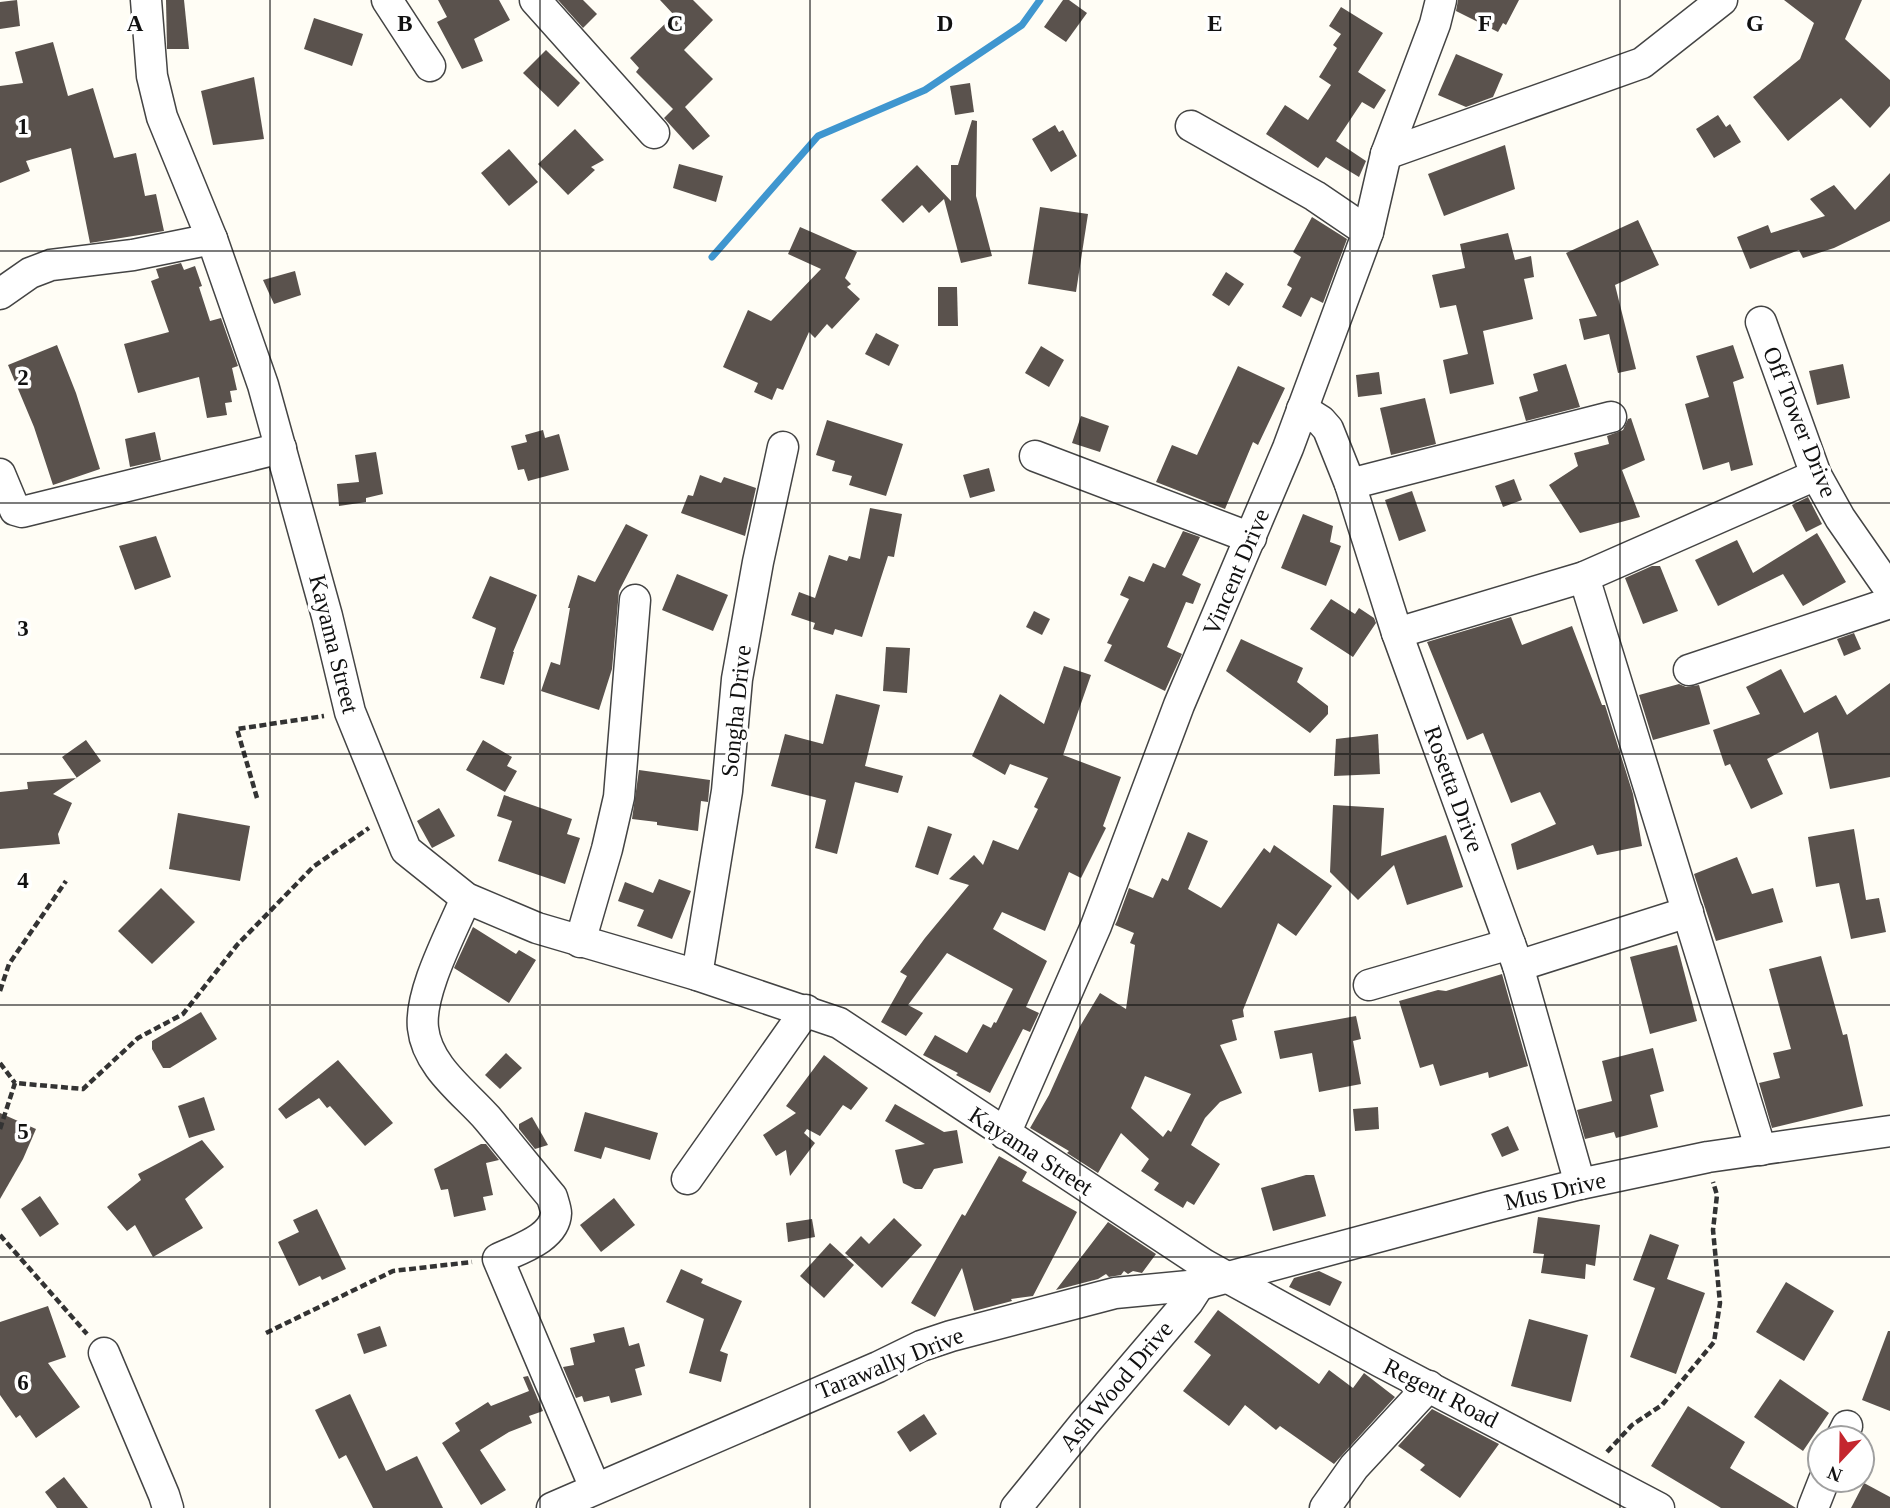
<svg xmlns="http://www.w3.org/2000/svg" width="1890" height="1508" viewBox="0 0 1890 1508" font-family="Georgia,serif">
<rect width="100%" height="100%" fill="#fffdf5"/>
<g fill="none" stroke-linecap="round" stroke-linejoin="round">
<!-- stream -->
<polyline stroke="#3f96cf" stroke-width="7" points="712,257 818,136 925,90 1022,25 1040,0"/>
</g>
<!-- building -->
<g fill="#5a524d" fill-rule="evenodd">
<polygon points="17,0 20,26 0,29 0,2"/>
<polygon points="166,0 184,0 189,49 167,49"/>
<polygon points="438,0 499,0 510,20 474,39 483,61 462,69 437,22 447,17"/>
<polygon points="558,0 583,0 597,14 583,28"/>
<polygon points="660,0 693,0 713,20 684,50 713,79 685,107 710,136 693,150 664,118 673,109 636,72 639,68 630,58 674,15"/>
<polygon points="1063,0 1069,0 1087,13 1066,42 1044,27"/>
<polygon points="1458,0 1519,0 1506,25 1503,23 1498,32 1456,11"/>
<polygon points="1784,0 1862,0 1845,39 1890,80 1890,106 1870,128 1841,98 1788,141 1753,97 1800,59 1814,23"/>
<polygon points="1341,7 1383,33 1358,72 1386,90 1374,109 1362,102 1336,141 1366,161 1359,177 1326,157 1318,168 1266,134 1285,105 1308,120 1331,85 1319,77 1337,48 1333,45 1341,34 1329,26"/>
<polygon points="314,18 363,34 352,66 304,49"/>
<polygon points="53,42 68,96 93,88 114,158 136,153 145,196 156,194 164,231 90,243 71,148 26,161 30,171 0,183 0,86 23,83 15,52"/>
<polygon points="546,50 580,83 558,107 523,73"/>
<polygon points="1456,54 1503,74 1493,97 1466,107 1438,95"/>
<polygon points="254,77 264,139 213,145 201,91"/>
<polygon points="970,83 974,112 955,115 950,86"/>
<polygon points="1718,115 1726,127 1730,124 1741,142 1714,158 1696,129"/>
<polygon points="972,120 977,121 976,196 992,256 961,263 944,199 929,213 922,205 903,223 881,200 917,165 951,201 951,165 958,165"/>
<polygon points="1055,125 1059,132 1063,130 1077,156 1051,172 1032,139"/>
<polygon points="575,129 604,160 591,167 595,170 568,195 538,164"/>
<polygon points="1505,145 1515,189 1444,216 1428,174"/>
<polygon points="509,149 538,182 509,206 481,173"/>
<polygon points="679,164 723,176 716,202 673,188"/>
<polygon points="1890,173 1890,221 1834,248 1803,258 1799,250 1750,269 1737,237 1768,225 1771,233 1825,216 1810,199 1834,185 1855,210"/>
<polygon points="1040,207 1088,214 1076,292 1028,284"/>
<polygon points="1312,217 1347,239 1323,303 1311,297 1301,317 1282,307 1292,288 1287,285 1301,257 1293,252"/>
<polygon points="1638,220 1659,265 1615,285 1636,369 1618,373 1609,334 1584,340 1579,319 1597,316 1566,253"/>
<polygon points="800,227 857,252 845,278 851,284 847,287 860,299 832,329 827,324 815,338 809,332 783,390 777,388 772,400 754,392 758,383 723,367 748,310 771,321 821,269 788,254"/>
<polygon points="1508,233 1515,260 1531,256 1534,277 1524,279 1533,319 1483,331 1494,384 1450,394 1443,360 1468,354 1456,305 1440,308 1432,275 1465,268 1460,244"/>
<polygon points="181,263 184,270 195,266 202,286 199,287 210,321 221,318 238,366 232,368 237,390 230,391 232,402 225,403 227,415 207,418 199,377 138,393 124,344 169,332 151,281 159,278 156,269"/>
<polygon points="295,271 301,295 274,304 263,280"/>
<polygon points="1226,272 1244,284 1229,306 1212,295"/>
<polygon points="938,287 957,287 958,326 938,326"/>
<polygon points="876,333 899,345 889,366 865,354"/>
<polygon points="57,345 76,393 100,469 53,485 34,427 8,365"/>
<polygon points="1733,345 1744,378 1733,382 1753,465 1731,471 1729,462 1703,470 1685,404 1709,397 1696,356"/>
<polygon points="1041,346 1064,360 1049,387 1025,373"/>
<polygon points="1566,364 1580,407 1526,421 1519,397 1538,391 1533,374"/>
<polygon points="1843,364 1850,398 1817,405 1809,371"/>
<polygon points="1238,366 1285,388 1258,445 1253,442 1225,509 1156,482 1172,445 1197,455"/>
<polygon points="1379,372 1382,394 1358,397 1356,375"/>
<polygon points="1425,398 1436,444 1391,455 1380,408"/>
<polygon points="1081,416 1109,426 1100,452 1072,443"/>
<polygon points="1631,418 1645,460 1622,470 1640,517 1580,533 1549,485 1578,466 1574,453 1609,444 1607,436 1623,430 1628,419"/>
<polygon points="827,420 903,444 886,496 849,485 852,476 832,471 835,461 816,455"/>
<polygon points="543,430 545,438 559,434 569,470 528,481 524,469 518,470 511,446 527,442 525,435"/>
<polygon points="155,432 161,460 130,467 125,439"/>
<polygon points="376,452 383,494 366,498 366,502 339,506 337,484 359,482 355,455"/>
<polygon points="989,468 995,491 970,498 963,475"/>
<polygon points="700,475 721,483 724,477 756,488 745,536 681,513 688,495 693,496"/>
<polygon points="1514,479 1522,500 1503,507 1495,486"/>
<polygon points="1412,491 1426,531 1399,541 1385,500"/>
<polygon points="1808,497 1822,524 1806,532 1792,505"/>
<polygon points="870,508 902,514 894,557 888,556 862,637 835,629 833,635 813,629 815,623 791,615 799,592 815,598 829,555 847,561 849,556 860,559"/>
<polygon points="1303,514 1333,526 1330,542 1341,546 1326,586 1281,568"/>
<polygon points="626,524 648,535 619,591 612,669 599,710 541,691 551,662 560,665 570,608 568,608 578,575 595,582"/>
<polygon points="1183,531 1200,537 1182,575 1201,584 1193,604 1186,602 1167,647 1182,654 1165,691 1104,661 1112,645 1107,643 1129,599 1120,595 1129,576 1144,582 1153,563 1165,568"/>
<polygon points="1817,533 1846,582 1803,606 1783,574 1718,606 1695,560 1737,540 1753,573"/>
<polygon points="156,536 171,577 135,590 119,546"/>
<polygon points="1652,566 1660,566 1678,611 1643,624 1625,578"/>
<polygon points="677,574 728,595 713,631 662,610"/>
<polygon points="490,576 537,595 513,652 514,652 504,685 480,678 496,628 472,618"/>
<polygon points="1331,599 1355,614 1359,608 1374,618 1376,623 1353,657 1310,629"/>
<polygon points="1034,611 1050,619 1042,635 1026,627"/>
<polygon points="1511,617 1522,645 1572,626 1602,705 1605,705 1633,794 1642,846 1597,855 1593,845 1517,870 1511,844 1556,824 1540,792 1511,803 1483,733 1467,740 1427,642"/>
<polygon points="1854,633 1861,649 1844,656 1837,639"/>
<polygon points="1241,639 1303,668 1297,682 1328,706 1328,714 1310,733 1226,671"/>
<polygon points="886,647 910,648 907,693 883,691"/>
<polygon points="1064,666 1091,675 1063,755 1121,777 1103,826 1106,828 1081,878 1069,872 1045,931 1002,912 993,929 1047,961 1026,1007 1039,1013 1030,1032 1023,1029 990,1093 956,1075 958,1073 923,1055 935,1035 967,1053 983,1024 991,1028 994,1022 996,1023 1013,989 947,953 908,1005 923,1013 906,1036 881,1022 907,976 900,972 925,938 969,885 949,879 974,855 983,865 993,840 1018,850 1038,809 1034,807 1048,778 1010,764 1005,775 972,756 1000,694 1044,724"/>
<polygon points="1781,669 1804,713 1836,695 1847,715 1890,683 1890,777 1830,789 1818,732 1767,759 1783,794 1751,809 1730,764 1725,766 1713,730 1760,714 1746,687"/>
<polygon points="1679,684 1686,687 1699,685 1710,724 1653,740 1639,695"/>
<polygon points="836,694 880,705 865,766 903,776 898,793 855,782 837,854 815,848 826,800 771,786 785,734 823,744"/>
<polygon points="1378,734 1380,774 1334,776 1336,739"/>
<polygon points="86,740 101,761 53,794 72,803 58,834 60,844 0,849 0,792 28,789 27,782 77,778 62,757"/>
<polygon points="483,740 512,757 507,766 517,771 505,792 466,770"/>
<polygon points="639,770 710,780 708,802 701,801 698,831 657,825 657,822 632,819"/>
<polygon points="504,795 572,819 567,834 580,838 565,884 498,861 512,821 497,816"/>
<polygon points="1333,805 1384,808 1381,856 1446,835 1463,887 1407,905 1394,865 1358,900 1330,872"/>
<polygon points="439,808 455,836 432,848 417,821"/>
<polygon points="178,813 250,826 240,881 169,869"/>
<polygon points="928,826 952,834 938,875 915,867"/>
<polygon points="1854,829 1866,900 1879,898 1886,932 1851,939 1839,883 1816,887 1808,837"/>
<path d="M1188 832 1208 841 1188 889 1221 908 1264 848 1270 853 1274 845 1332 886 1296 936 1278 923 1243 1010 1244 1017 1232 1020 1237 1040 1220 1045 1242 1093 1220 1102 1205 1118 1191 1145 1220 1164 1194 1205 1187 1201 1183 1208 1154 1190 1159 1183 1141 1171 1149 1159 1121 1133 1098 1173 1067 1153 1069 1151 1030 1128 1049 1095 1079 1028 1100 993 1126 1009 1135 945 1130 943 1134 933 1115 925 1117 921 1129 888 1153 898 1162 878 1168 881ZM1145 1076 1191 1094 1171 1132 1168 1130 1163 1137 1131 1108Z"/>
<polygon points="1737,857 1752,894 1773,888 1783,922 1716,941 1694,874"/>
<polygon points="659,879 691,891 672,939 637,926 644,910 618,901 625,882 653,893"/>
<polygon points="161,888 195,922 152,964 118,931"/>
<polygon points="473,927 516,954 519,950 536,960 509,1003 454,968"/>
<polygon points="1677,945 1697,1021 1650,1034 1630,957"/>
<polygon points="1821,956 1843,1035 1847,1034 1863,1106 1772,1128 1759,1083 1780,1078 1773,1053 1791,1049 1769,969"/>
<polygon points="1502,974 1528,1066 1489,1078 1488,1072 1440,1086 1433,1064 1420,1068 1399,1001 1438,990 1446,991"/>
<polygon points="201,1012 217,1039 170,1068 163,1068 152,1049 152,1041"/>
<polygon points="1356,1016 1361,1039 1353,1041 1361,1084 1319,1092 1312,1053 1280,1059 1274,1031"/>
<polygon points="1653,1048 1664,1091 1650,1095 1658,1127 1616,1138 1614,1132 1585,1139 1577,1110 1612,1101 1602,1061"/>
<polygon points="506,1053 522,1068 500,1089 485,1075"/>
<polygon points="824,1055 868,1088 851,1110 843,1105 820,1136 807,1129 804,1133 815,1143 790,1176 786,1150 776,1156 763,1135 796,1113 786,1106"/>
<polygon points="338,1060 393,1123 365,1146 330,1106 327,1108 319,1098 286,1119 278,1109"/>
<polygon points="204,1097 215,1130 189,1138 178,1106"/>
<polygon points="895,1104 944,1132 957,1130 963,1163 934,1169 922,1189 915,1189 903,1183 895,1150 925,1144 885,1121"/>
<polygon points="1378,1107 1379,1129 1355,1131 1353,1109"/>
<polygon points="585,1112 658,1133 650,1160 605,1147 601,1159 574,1151"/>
<polygon points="0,1113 36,1129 23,1159 0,1199"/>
<polygon points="532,1117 548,1145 535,1149 519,1129 519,1124"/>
<polygon points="1508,1126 1519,1150 1502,1157 1491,1134"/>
<polygon points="202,1140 224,1167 185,1199 203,1228 153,1257 135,1225 127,1231 107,1207 141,1180 138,1174"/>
<polygon points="481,1144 486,1144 499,1160 486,1163 493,1195 483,1197 486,1210 454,1217 448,1189 441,1190 434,1169"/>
<polygon points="999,1156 1027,1172 1022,1181 1077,1212 1033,1296 1011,1299 1012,1301 974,1311 962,1268 935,1317 911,1303 962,1214 965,1216"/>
<polygon points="1306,1175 1314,1175 1326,1216 1273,1231 1261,1188"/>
<polygon points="40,1196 59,1224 40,1237 21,1209"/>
<polygon points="614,1198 635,1225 601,1252 580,1225"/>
<polygon points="317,1209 346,1269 322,1280 320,1276 299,1286 278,1242 299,1232 293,1220"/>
<polygon points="1538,1217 1600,1225 1595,1266 1586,1264 1585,1279 1541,1273 1544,1254 1533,1253"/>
<polygon points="894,1218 922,1245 882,1288 845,1253 861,1236 869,1244"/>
<polygon points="812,1219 815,1237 788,1242 786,1223"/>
<polygon points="1108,1222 1156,1254 1142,1273 1133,1271 1128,1274 1124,1271 1121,1275 1109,1277 1106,1274 1098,1279 1056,1290"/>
<polygon points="1650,1234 1679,1245 1667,1279 1705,1293 1676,1374 1630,1357 1655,1288 1633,1280"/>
<polygon points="830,1243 854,1265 824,1298 800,1276"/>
<polygon points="681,1269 703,1279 701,1283 742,1301 720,1351 728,1354 721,1382 689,1373 704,1319 666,1302"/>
<polygon points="1319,1271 1342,1282 1330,1306 1289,1287 1294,1278"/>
<polygon points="1786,1282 1834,1311 1804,1361 1756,1332"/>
<polygon points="48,1306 66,1357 48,1363 80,1407 36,1438 20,1415 16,1418 0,1395 0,1322"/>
<polygon points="1218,1310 1319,1384 1329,1370 1353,1388 1364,1373 1395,1397 1334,1464 1280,1426 1276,1430 1245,1405 1229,1426 1183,1391 1211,1355 1194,1342"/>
<polygon points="1529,1319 1588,1335 1571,1402 1511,1386"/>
<polygon points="380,1326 387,1346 364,1354 357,1334"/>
<polygon points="624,1327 629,1346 639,1343 645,1366 635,1369 642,1395 611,1403 609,1396 584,1402 582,1396 576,1398 563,1367 574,1365 570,1348 595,1342 593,1334"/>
<polygon points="1888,1331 1890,1331 1890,1411 1862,1400"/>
<polygon points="528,1376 543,1411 529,1416 532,1423 509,1432 480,1450 506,1490 481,1505 442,1443 460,1431 455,1423 488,1402 491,1406 529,1391 523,1377"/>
<polygon points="1780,1379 1829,1413 1803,1451 1754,1417"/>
<polygon points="350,1394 386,1471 417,1456 443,1508 373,1508 346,1455 339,1459 315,1410"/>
<polygon points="1688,1406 1745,1442 1730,1468 1796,1508 1721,1508 1651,1466"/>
<polygon points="1432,1409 1499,1444 1460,1498 1420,1470 1425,1465 1398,1446"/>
<polygon points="924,1414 937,1434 910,1452 897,1432"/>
<polygon points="64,1477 88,1508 57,1508 45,1492"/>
<polygon points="1864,1483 1890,1497 1890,1508 1851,1508"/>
</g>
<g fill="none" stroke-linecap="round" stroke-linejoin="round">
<!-- minor casing -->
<g stroke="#444" stroke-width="33">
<g id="minor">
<polyline points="146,0 152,76 162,117 212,239 263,385 327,616 350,712 406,850 466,898 537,928 697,975 839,1023 1205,1265 1381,1362 1659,1508"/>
<polyline points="387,0 430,66"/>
<polyline points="535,0 654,133"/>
<polyline points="1191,126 1315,196 1368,232"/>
<polyline points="1386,154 1642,63 1722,0"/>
<polyline points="0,294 30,273 51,265 133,255 212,239"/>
<polyline points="1761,322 1816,475 1840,518 1890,590"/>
<polyline points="1302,409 1321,421 1328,429 1350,484 1397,633 1518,966 1580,1184"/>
<polyline points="1035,456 1251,538"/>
<polyline points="0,474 15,510 22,512 281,448"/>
<polyline points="1350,484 1611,417"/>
<polyline points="1584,577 1761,1150"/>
<polyline points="1397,633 1584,577 1816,475"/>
<polyline points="1689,670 1890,603"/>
<path d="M466 898C452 932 419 992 423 1028 427 1066 464 1092 487 1118 509 1144 530 1171 552 1197 553 1201 556 1209 556 1213 555 1239 516 1250 498 1259L595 1488"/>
<polyline points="580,942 607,849 619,797 635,600"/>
<polyline points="1518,966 1688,912"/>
<polyline points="697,975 727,791 737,679 758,562 783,447"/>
<polyline points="1369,985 1510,944"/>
<polyline points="1005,1134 1096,926 1179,705 1288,448 1368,232 1386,154 1435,24 1441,0"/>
<polyline points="687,1179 806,1010"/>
<polyline points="104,1353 164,1495 168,1508"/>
<polyline points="1841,1438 1847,1426"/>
<polyline points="552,1508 878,1367 921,1346 951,1336 1115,1293 1199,1285 1489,1207 1580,1184 1708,1157 1890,1131"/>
<polyline points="1016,1508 1084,1424 1188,1302 1199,1285"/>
<polyline points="1325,1508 1354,1467 1429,1386"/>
<polyline points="1813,1508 1824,1480"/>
</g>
</g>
<!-- path -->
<g stroke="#333" stroke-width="4.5" stroke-dasharray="7 3.5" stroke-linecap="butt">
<polyline points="257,798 237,729 324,716"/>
<polyline points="0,991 9,964 66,881"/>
<polyline points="0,1063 15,1083"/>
<polyline points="0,1129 15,1083 83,1089 138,1038 183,1014 237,945 313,867 369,828"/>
<polyline points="0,1235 87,1334"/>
<polyline points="266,1333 393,1271 472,1262"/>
<polyline points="1607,1452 1632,1425 1662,1405 1714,1342 1720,1303 1713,1230 1717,1195 1713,1182"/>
</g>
<!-- minor -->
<use href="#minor" stroke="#fff" stroke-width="30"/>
</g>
<!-- grid -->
<path fill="none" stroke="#111" stroke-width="2" stroke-opacity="0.55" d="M270 0V1508M540 0V1508M810 0V1508M1080 0V1508M1350 0V1508M1620 0V1508M0 251H1890M0 503H1890M0 754H1890M0 1005H1890M0 1257H1890"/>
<g text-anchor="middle" stroke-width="7" stroke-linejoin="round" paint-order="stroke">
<!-- street labels -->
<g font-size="24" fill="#111" stroke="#fff">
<text transform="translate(1800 422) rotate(68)" y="8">Off Tower Drive</text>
<text transform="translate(1236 572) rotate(-67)" y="8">Vincent Drive</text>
<text transform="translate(334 644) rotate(76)" y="8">Kayama Street</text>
<text transform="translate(736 711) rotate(-84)" y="8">Songha Drive</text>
<text transform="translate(1454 789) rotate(70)" y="8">Rosetta Drive</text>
<text transform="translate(1031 1151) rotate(33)" y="8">Kayama Street</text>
<text transform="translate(1555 1191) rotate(-13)" y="8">Mus Drive</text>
<text transform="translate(890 1363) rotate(-22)" y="8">Tarawally Drive</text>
<text transform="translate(1116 1386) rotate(-50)" y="8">Ash Wood Drive</text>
<text transform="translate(1441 1393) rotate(27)" y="8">Regent Road</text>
</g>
</g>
<g font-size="23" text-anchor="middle" font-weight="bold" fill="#111" stroke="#fff" stroke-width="7" stroke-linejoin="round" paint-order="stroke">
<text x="135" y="31">A</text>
<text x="405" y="31">B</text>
<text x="675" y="31">C</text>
<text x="945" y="31">D</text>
<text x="1215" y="31">E</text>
<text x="1485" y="31">F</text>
<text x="1755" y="31">G</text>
<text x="23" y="134">1</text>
<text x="23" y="385">2</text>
<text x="23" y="636">3</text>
<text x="23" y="888">4</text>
<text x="23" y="1139">5</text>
<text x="23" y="1390">6</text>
</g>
<!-- north arrow -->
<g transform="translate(1841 1459) rotate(202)"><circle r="33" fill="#ffffff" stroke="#a0a0a0" stroke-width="2"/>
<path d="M0-5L12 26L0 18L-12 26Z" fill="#c4262e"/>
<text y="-10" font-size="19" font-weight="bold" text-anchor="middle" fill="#111111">N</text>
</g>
</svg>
